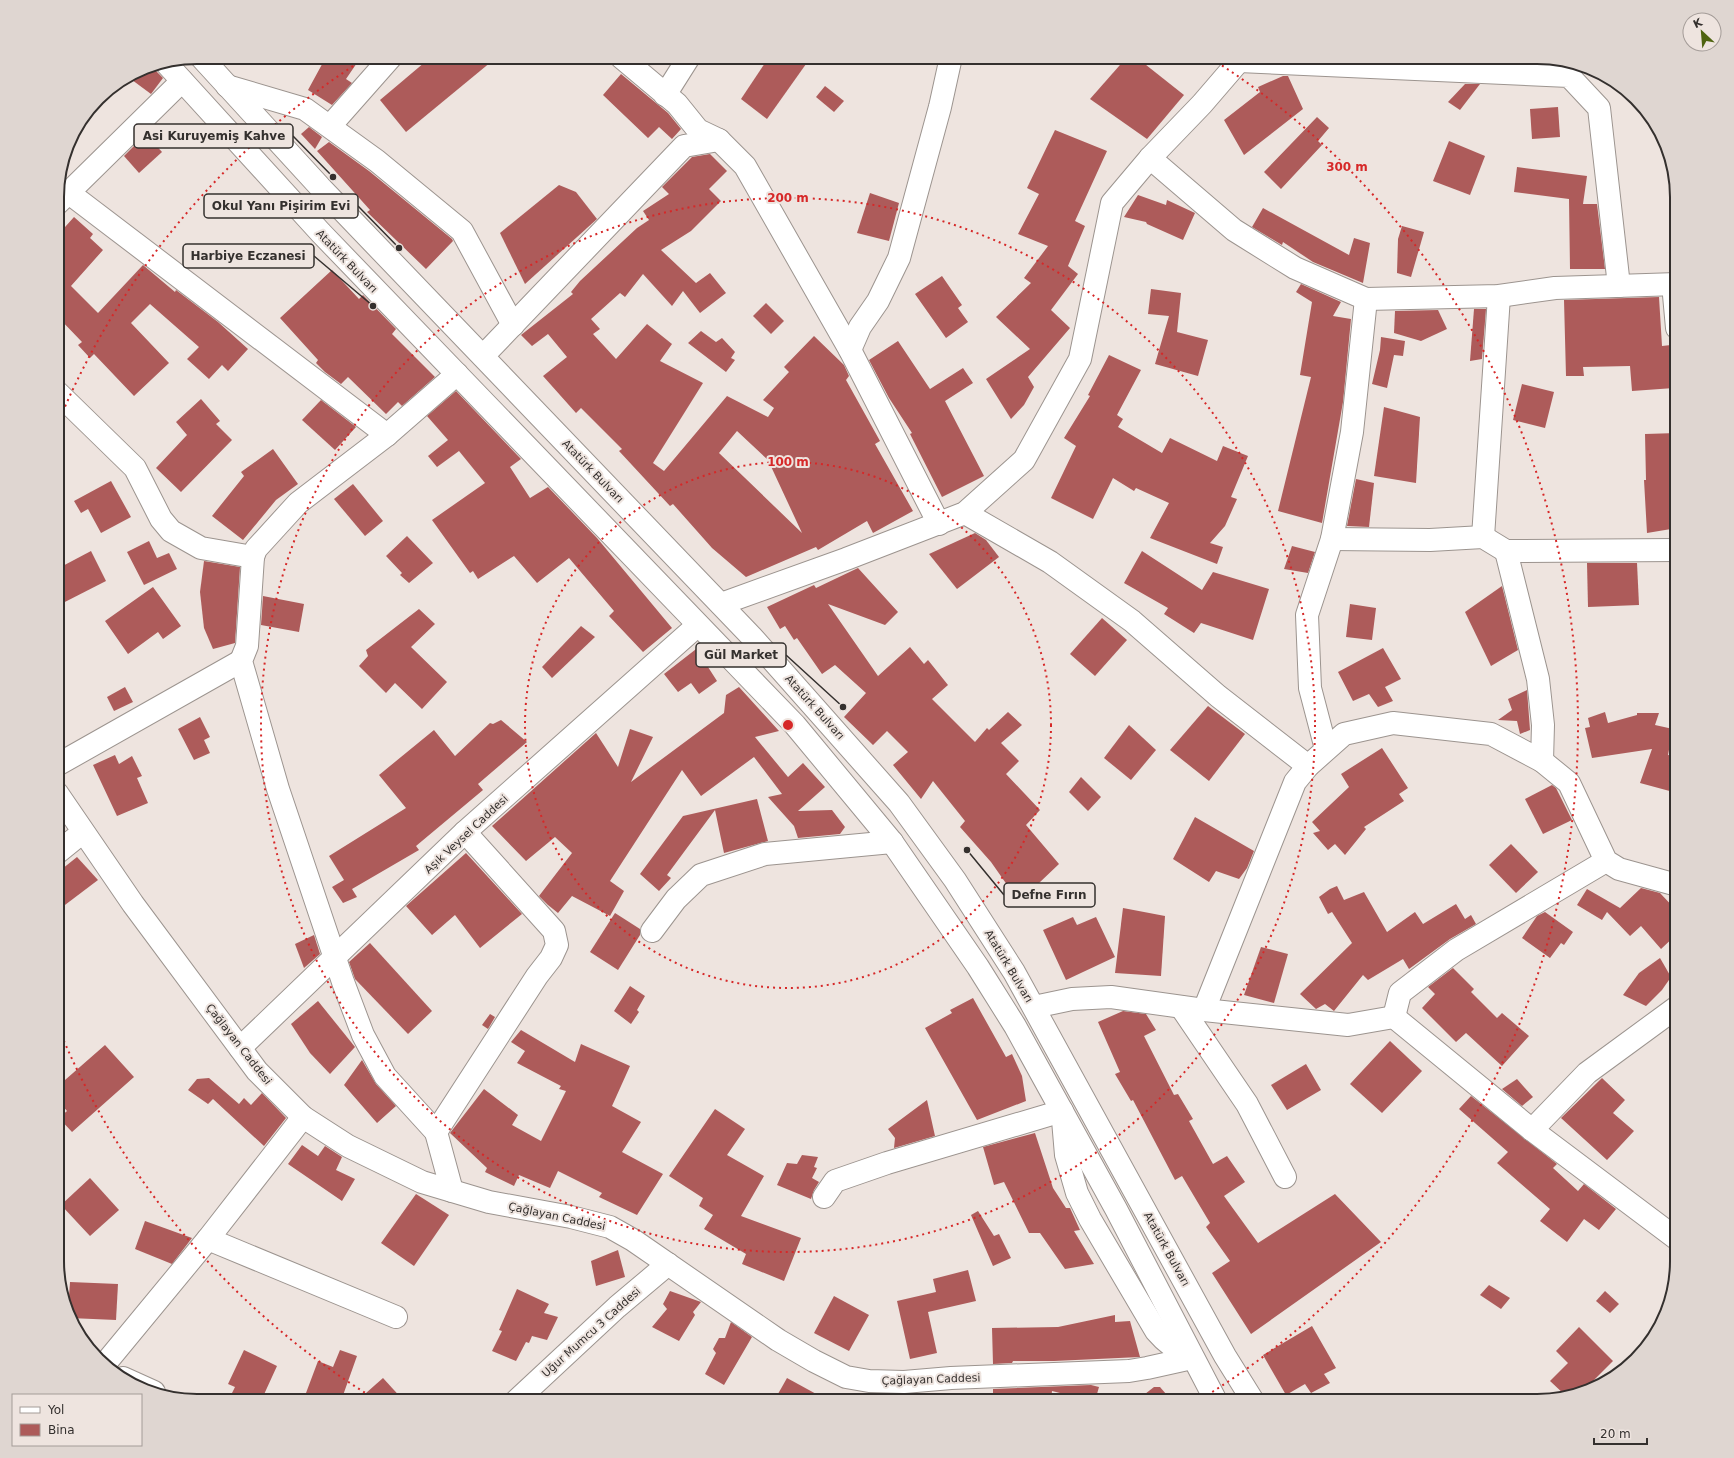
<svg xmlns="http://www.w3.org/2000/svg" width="1734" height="1458" viewBox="0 0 1734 1458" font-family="'DejaVu Sans',sans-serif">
<rect width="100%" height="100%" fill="#eee4df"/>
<!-- building -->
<g fill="#ad5b5a" fill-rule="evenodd">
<polygon points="326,57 361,57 346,79 352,83 332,105 308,90"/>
<polygon points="431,57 497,57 406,132 380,100"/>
<polygon points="769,57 811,57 767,119 741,99"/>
<polygon points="1127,57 1136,57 1184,95 1147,139 1090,99"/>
<polygon points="151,66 163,78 151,94 128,77 144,68"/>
<polygon points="621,74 668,113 681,129 672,139 659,127 648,138 603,95"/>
<polygon points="1283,76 1288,76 1303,109 1244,155 1224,120 1260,92 1258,87"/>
<polygon points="1465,84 1480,84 1460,110 1448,102"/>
<polygon points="825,86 844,101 834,112 816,97"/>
<polygon points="1558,107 1560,137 1532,139 1530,109"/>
<polygon points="1317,117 1329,128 1318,141 1322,145 1281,189 1264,172"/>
<polygon points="309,127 322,137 315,149 301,134"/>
<polygon points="1055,130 1107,151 1075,221 1085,226 1068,266 1078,274 1051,310 1070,328 1028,377 1034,387 1024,405 1011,419 986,379 1030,349 996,317 1031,283 1024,278 1048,246 1018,234 1039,194 1027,188"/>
<polygon points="146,134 162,152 139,173 124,156"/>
<polygon points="1449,141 1485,156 1470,195 1433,181"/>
<polygon points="329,142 369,171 452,239 453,241 426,269 367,212 370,210 317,151"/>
<path d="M710 154 727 171 709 189 721 201 691 231 661 250 696 283 710 273 726 293 700 313 683 291 672 306 643 274 625 297 620 293 591 319 600 329 593 334 616 359 647 324 672 344 660 361 703 383 653 463 664 471 727 396 768 417 774 408 763 400 789 372 784 367 814 336 844 365 849 376 846 380 880 441 875 444 913 511 873 533 867 521 818 550 816 547 746 577 712 548 673 504 670 506 619 451 622 449 581 408 576 413 543 376 567 357 548 334 532 346 521 335 573 294 571 292 580 281 637 228 649 220 643 211 669 194 662 187 692 157ZM737 431 768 460 802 533 719 453Z"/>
<polygon points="1517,167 1587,176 1583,204 1597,204 1605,269 1570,269 1569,199 1514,192"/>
<polygon points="559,185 576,192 597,219 525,284 500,233"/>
<polygon points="870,193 899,203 889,241 857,233"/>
<polygon points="1138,195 1166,205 1167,200 1195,213 1183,240 1147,224 1146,222 1124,217"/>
<polygon points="1263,208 1349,255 1354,238 1370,243 1363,283 1313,262 1283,242 1282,245 1252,227"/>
<polygon points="74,217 93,234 90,238 103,250 71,286 98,313 143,265 175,292 176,290 218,322 248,349 228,371 222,365 209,379 187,359 199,347 150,304 131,323 169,363 134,396 94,354 90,358 78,345 82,342 57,316 57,236"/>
<polygon points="1402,226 1424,232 1411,277 1397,273 1398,239"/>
<polygon points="332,270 359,299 363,295 396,329 392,334 435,377 402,406 398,402 386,414 348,377 341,384 325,372 316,363 318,360 280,318"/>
<polygon points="942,276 962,305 958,308 968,322 946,338 915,294"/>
<polygon points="1301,284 1341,302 1333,316 1351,319 1343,402 1322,523 1278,511 1311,377 1300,375 1312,302 1296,292"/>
<polygon points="1151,289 1181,293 1177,332 1208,340 1198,376 1155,364 1169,316 1148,314"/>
<polygon points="1659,297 1662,346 1671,345 1674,388 1632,391 1630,366 1583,367 1584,376 1566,376 1564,300"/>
<polygon points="766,303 784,321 771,334 753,316"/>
<polygon points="1474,309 1486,309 1482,359 1470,361"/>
<polygon points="1438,310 1447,329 1421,341 1394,333 1395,311"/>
<polygon points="701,331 716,342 722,338 735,352 731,358 735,360 726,372 688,343"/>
<polygon points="1381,337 1405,341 1403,356 1394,355 1387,388 1372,384 1380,350"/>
<polygon points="898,341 930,389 963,368 973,383 945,401 984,476 942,497 910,434 912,433 889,398 869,360"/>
<polygon points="1109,355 1141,370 1117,415 1123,419 1118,427 1162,453 1170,438 1217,461 1223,446 1248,456 1231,497 1237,499 1225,526 1210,543 1223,547 1217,564 1150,538 1169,503 1136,488 1134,491 1113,478 1093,519 1051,498 1076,446 1064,438 1090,396 1088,395"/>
<polygon points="1522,384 1554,392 1545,428 1513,420"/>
<polygon points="456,391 521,459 510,467 530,498 548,487 597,538 672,628 643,652 609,616 614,611 569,558 537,583 514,556 478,579 473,571 470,573 432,520 485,483 459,451 437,467 428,456 448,440 427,416"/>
<polygon points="201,399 220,421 216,424 232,440 181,492 156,468 187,435 176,422"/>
<polygon points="321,400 356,427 335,450 302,420"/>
<polygon points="1384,407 1420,417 1416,483 1374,476"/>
<polygon points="1677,433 1677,528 1647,533 1644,480 1646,480 1645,434"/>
<polygon points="273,449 298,484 276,500 243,540 212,516 244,476 241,472"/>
<polygon points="1356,479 1374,483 1369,527 1347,526"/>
<polygon points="111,481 131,517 101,533 88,509 81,513 74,501"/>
<polygon points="353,484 383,521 365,536 334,499"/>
<polygon points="975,533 986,540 999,557 957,589 929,554"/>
<polygon points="407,536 433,563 409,583 400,575 402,573 386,556"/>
<polygon points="149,541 157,558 169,553 177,569 144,585 127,552"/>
<polygon points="1292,546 1315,552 1308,573 1284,569"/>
<polygon points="91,551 106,581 57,606 57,569"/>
<polygon points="1142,551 1202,590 1213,572 1269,589 1253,640 1201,623 1194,633 1164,614 1168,608 1124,583"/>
<polygon points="204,561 240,567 235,643 213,649 204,628 200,592"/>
<polygon points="1587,563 1637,563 1639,605 1588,607"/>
<polygon points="858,568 898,612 885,625 828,604 878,676 910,647 924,664 928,660 948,685 932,699 975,742 987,728 989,730 1008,712 1022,725 1001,743 1019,761 1006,774 1040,810 1026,825 1059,864 1019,902 991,862 960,827 965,821 933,781 921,799 893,765 908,752 887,731 873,745 844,717 866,693 835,665 822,674 797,638 794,640 785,626 780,629 767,607 814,585 816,588"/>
<polygon points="1502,586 1518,650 1491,666 1465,612"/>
<polygon points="153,587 181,626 163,639 158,632 128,654 105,621"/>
<polygon points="263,596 304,604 299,632 261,625"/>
<polygon points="1350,604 1376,608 1372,640 1346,637"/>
<polygon points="419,609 435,624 411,647 447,682 422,709 395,683 386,693 359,666 368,656 366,650"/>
<polygon points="1102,618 1127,640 1095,676 1070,654"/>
<polygon points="581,626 595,637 552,678 542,667"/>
<polygon points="700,646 713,661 708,667 717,681 699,694 691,683 678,692 664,674"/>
<polygon points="1383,648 1401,679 1385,687 1393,701 1378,707 1369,694 1353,701 1338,672"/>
<polygon points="125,687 133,702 114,711 107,697"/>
<polygon points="739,687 779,731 755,737 788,777 803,763 825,787 798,811 832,810 845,827 840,834 798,838 794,826 768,797 782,794 754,757 701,796 682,770 610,881 624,891 610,916 572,896 558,913 548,905 539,896 572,853 555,837 526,861 492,826 596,733 618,767 630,729 653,737 631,782 724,713 726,695"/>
<polygon points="1527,690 1530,730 1520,734 1517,721 1498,720 1512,710 1508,699"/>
<polygon points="1208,706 1245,734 1209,781 1170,750"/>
<polygon points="1605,712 1608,723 1637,715 1637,713 1659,713 1655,725 1673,729 1668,755 1677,756 1677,793 1640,783 1652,749 1592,758 1585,728 1590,727 1588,718"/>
<polygon points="200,717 210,737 204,740 210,753 194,760 178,729"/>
<polygon points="501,720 527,742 478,784 483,790 416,846 419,850 352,889 357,897 343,903 332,887 344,880 329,856 406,808 379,775 434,730 455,756 490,723 493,724"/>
<polygon points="1129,725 1156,750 1131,780 1104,758"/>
<polygon points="1382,748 1408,788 1399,794 1404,801 1364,827 1366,829 1345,855 1335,844 1328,850 1313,833 1320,831 1312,822 1349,787 1341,774"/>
<polygon points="115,755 119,764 132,756 142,776 137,778 148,803 117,816 93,765"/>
<polygon points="1081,777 1101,797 1088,811 1069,792"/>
<polygon points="1552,785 1556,788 1572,820 1543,834 1525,799"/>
<polygon points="757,799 768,841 724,853 715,810 667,875 671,878 659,891 640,874 683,816"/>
<polygon points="1195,817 1254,851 1247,868 1239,879 1216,871 1209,882 1173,859"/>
<polygon points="1511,844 1538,872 1516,893 1489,865"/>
<polygon points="466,853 522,914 480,948 455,915 432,935 406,906"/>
<polygon points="77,857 98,880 57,911 57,873"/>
<polygon points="1337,886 1344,900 1364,892 1387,932 1415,912 1423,924 1456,904 1465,919 1471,915 1476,924 1450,939 1409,969 1403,959 1368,980 1363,975 1334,1011 1325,1004 1316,1009 1300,994 1352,943 1332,912 1328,914 1319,897 1330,889"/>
<polygon points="1641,888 1660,893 1677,911 1677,934 1661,949 1641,926 1630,936 1607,912 1602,920 1577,905 1587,889 1620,908"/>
<polygon points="1123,908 1165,916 1161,976 1115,973"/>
<polygon points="1545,912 1573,932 1564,945 1561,943 1550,958 1522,938 1537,916"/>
<polygon points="615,913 640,929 640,935 618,970 590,952"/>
<polygon points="1073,917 1077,925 1096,917 1115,957 1066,980 1043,930"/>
<polygon points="314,935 320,954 304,968 295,944"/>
<polygon points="370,943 432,1011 408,1034 355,979 349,962"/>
<polygon points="1261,947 1288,954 1274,1003 1244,995"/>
<polygon points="1660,958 1671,977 1662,990 1646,1006 1623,995 1639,973"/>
<polygon points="1453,968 1474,989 1471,992 1497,1018 1502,1013 1529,1036 1502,1066 1466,1033 1456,1042 1422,1008 1435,994 1428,987"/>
<polygon points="630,986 645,996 637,1010 639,1012 631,1024 614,1011"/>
<polygon points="973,998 1006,1057 1012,1054 1022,1076 1026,1101 977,1120 925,1028 952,1013 950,1010"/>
<polygon points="318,1001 355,1047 330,1074 310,1053 291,1024"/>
<polygon points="1123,1011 1146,1014 1156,1030 1144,1036 1174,1095 1178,1094 1193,1119 1189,1121 1213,1164 1227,1156 1245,1182 1224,1196 1258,1243 1335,1194 1381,1242 1251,1334 1212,1273 1230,1261 1206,1227 1210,1223 1182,1176 1175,1180 1133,1100 1131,1101 1115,1074 1120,1072 1098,1022"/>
<polygon points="490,1014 495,1017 488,1029 482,1025"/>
<polygon points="521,1030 575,1062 581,1044 630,1066 612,1106 641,1122 622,1152 663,1174 637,1215 599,1197 602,1193 558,1171 550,1188 519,1175 514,1186 485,1172 487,1168 450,1133 484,1089 518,1115 512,1125 541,1141 566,1091 559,1089 561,1086 517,1063 525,1051 511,1042"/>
<polygon points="1390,1041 1422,1071 1382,1113 1350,1084"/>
<polygon points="105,1045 134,1077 72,1132 59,1118 67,1111 59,1102 65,1096 57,1087"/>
<polygon points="362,1060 376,1084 396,1106 377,1123 344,1085"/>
<polygon points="1306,1064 1321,1090 1287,1110 1271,1085"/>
<polygon points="209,1078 239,1104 244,1098 251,1105 262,1093 286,1118 264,1146 213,1099 208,1104 188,1090 197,1079"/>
<polygon points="1602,1078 1625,1100 1613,1113 1634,1131 1607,1160 1561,1118"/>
<polygon points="1517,1079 1533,1097 1522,1106 1502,1089"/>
<polygon points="1471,1096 1557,1164 1553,1168 1578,1191 1584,1184 1616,1209 1599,1230 1584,1219 1567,1242 1540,1221 1550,1209 1497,1163 1508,1152 1459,1109"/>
<polygon points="927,1100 935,1136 894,1148 895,1138 888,1129"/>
<polygon points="715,1109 745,1129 727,1155 764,1176 741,1216 801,1238 784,1281 742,1264 746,1254 704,1229 713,1215 699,1206 703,1198 669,1176"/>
<polygon points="1035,1133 1053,1188 1066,1208 1070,1208 1080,1230 1074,1231 1094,1264 1065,1269 1040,1233 1029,1233 1004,1182 994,1185 983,1147"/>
<polygon points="302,1145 318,1156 325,1146 342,1157 336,1170 355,1179 342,1201 288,1164"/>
<polygon points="802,1155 818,1157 814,1167 817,1168 812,1178 819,1182 814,1190 811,1199 777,1185 787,1163 797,1164"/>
<polygon points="90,1178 119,1210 90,1236 61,1205"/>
<polygon points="416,1194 449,1215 414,1266 381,1243"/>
<polygon points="978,1211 994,1236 999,1234 1011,1258 993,1266 971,1215"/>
<polygon points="145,1221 192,1238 172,1264 135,1249"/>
<polygon points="618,1250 625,1277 596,1286 591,1261"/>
<polygon points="968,1270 976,1301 928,1312 937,1353 910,1359 897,1301 936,1292 933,1279"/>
<polygon points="70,1282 118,1284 116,1320 70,1318 68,1311"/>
<polygon points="1489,1285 1510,1298 1501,1309 1480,1295"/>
<polygon points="517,1289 549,1304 544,1313 558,1317 547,1340 532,1336 529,1343 526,1342 516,1361 492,1351 502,1331 499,1330"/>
<polygon points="670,1291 701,1302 693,1312 695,1315 679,1341 652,1327 667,1309 663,1304"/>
<polygon points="1605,1291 1619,1304 1610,1313 1596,1301"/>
<polygon points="834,1296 869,1315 849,1351 814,1333"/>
<polygon points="1115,1315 1115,1322 1130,1321 1140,1357 1054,1361 1013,1361 1012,1363 993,1364 992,1328 1058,1327"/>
<polygon points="731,1322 752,1337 724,1385 705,1374 716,1353 713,1349 719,1338 725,1338"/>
<polygon points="1312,1326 1336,1368 1324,1374 1330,1383 1311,1393 1305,1384 1286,1395 1263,1355"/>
<polygon points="1579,1327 1613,1361 1582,1392 1565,1395 1550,1381 1568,1363 1556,1351"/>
<polygon points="244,1350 277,1366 261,1401 228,1401 235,1387 228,1384"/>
<polygon points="340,1350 357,1356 341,1401 303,1401 318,1361 333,1367"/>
<polygon points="383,1378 404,1401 357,1401"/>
<polygon points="787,1378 829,1401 774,1401"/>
<polygon points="1091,1385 1099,1387 1095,1401 1079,1401 1080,1398 1052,1391 1051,1401 993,1401 993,1389"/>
<polygon points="1154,1387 1160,1387 1172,1401 1136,1401"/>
</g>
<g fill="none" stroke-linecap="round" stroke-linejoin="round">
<!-- minor casing -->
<g stroke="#9c948f" stroke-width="24">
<g id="minor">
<polyline points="621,57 677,104 698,130 719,140 745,166 850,350 939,524"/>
<polyline points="1239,61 1569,76 1599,108 1619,286"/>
<polyline points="227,86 305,109 377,161 462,231 513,325"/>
<polyline points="665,95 689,57"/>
<polyline points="330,126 391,57"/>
<polyline points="1150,158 1234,230 1295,268 1366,299 1499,296 1555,288 1677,284"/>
<polyline points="69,193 387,435"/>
<polyline points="57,204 182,81"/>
<polyline points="1673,284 1677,328"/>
<polyline points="850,350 860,327 878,301 899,258 940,107 951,57"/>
<polyline points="483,356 684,146 719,140"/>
<polyline points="57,392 135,468 161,519 171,531 201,548 253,557"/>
<polyline points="965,513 1050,562 1132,621 1218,696 1308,766"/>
<polyline points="1483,537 1499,296"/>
<polyline points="1332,539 1430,540 1483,537 1506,551 1677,550"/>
<polyline points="1506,551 1538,679 1543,725 1542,761"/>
<polyline points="721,604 846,559 965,513 1024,460 1080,359 1112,203 1150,158 1202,104 1239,61 1238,57"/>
<polyline points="1326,749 1310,688 1307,615 1332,539 1352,432 1366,299"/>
<polyline points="57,765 241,661"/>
<polyline points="57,793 133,904 257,1071 303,1117 348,1146 422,1182 489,1202 571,1217 610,1227 633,1240 778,1340 814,1361 846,1377 869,1381 904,1382 951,1378 1129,1371 1147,1368 1192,1358"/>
<polyline points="57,853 83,832"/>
<polyline points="652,931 676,899 701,875 765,854 892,842"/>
<polyline points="1034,1007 1072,999 1111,997 1204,1010 1348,1025 1394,1017 1532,1130 1677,1239"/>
<polyline points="1181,1007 1247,1104 1285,1177"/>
<polyline points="1204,1010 1295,782 1308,766 1344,734 1393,723 1491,734 1542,761 1569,783 1606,861 1619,869 1677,885"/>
<polyline points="1394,1017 1400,993 1456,950 1606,861"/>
<polyline points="240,1048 465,832 698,625"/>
<polyline points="1532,1130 1587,1073 1677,1007"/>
<polyline points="436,1132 385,1076 363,1035 343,982 278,789 241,661 247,646 253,557 256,549 298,503 387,435 457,374"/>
<polyline points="452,1191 436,1132 537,976 551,958 557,945 554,931 465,832"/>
<polyline points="824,1197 835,1181 887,1163 1062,1111"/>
<polyline points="208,1239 396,1317"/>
<polyline points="104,1365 208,1239 303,1117"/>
<polyline points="123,1378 154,1392"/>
<polyline points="516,1401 617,1307 668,1264"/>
</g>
</g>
<!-- highway casing -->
<g stroke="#9c948f" stroke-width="24">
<g id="highway">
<polyline points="201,57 320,187 751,636 899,803 955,880 1014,972 1225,1356 1253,1401"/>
<polyline points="166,63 321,233 795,725 892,842 978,967 1015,1026 1116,1209 1216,1401"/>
<path d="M1063 1120 1066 1155 1077 1193 1090 1219 1156 1331C1167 1344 1177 1351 1192 1358"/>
</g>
</g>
<!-- minor -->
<use href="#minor" stroke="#fff" stroke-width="22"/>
<!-- highway -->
<use href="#highway" stroke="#fff" stroke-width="22"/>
</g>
<!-- distance rings -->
<g fill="none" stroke="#d62828" stroke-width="2" stroke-dasharray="2 4">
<circle cx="788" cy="725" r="263"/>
<circle cx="788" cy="725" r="527"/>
<path d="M375 1399A790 790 0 0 1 58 1027M58 423A790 790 0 0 1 364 59M1212 59A790 790 0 0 1 1201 1399"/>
</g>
<g text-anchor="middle" stroke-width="4" stroke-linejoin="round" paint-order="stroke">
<!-- street labels -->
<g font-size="11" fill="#34302e" stroke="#eee4df">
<text transform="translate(347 261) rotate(46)" y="4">Atatürk Bulvarı</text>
<text transform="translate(593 471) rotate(46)" y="4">Atatürk Bulvarı</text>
<text transform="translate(815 707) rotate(48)" y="4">Atatürk Bulvarı</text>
<text transform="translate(466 834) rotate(-43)" y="4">Aşık Veysel Caddesi</text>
<text transform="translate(1009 966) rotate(59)" y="4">Atatürk Bulvarı</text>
<text transform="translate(239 1044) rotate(52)" y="4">Çağlayan Caddesi</text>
<text transform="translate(557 1216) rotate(12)" y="4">Çağlayan Caddesi</text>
<text transform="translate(1167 1249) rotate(61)" y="4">Atatürk Bulvarı</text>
<text transform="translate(591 1332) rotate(-42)" y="4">Uğur Mumcu 3 Caddesi</text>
<text transform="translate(931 1379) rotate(-2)" y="4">Çağlayan Caddesi</text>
</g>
</g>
<!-- crop -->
<path d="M0 0H1734V1458H0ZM197 64H1537A133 133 0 0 1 1670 197V1261A133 133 0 0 1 1537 1394H197A133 133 0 0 1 64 1261V197A133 133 0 0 1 197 64Z" fill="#dfd6d1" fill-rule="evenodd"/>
<path fill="none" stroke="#34302e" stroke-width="2" d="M197 64H1537A133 133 0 0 1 1670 197V1261A133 133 0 0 1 1537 1394H197A133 133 0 0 1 64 1261V197A133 133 0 0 1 197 64Z"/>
<circle cx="788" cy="725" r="6" fill="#d62828" stroke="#eee4df" stroke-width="2"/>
<g font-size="12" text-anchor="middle" font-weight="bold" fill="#d62828" stroke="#eee4df" stroke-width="4" stroke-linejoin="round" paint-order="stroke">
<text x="1347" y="171">300 m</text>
<text x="788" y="202">200 m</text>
<text x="788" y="466">100 m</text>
</g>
<!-- callouts -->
<path fill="none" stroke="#34302e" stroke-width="1.5" d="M333 177L293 136M399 248L358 206M373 306L314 256M843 707L786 655M967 850L1004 895"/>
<g fill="#34302e" stroke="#eee4df" stroke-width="1.5">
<circle cx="333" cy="177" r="4"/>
<circle cx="399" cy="248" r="4"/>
<circle cx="373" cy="306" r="4"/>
<circle cx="843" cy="707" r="4"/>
<circle cx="967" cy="850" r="4"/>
</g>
<g fill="#eee4df" stroke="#34302e" stroke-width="1.5">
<rect x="134" y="124" width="159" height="24" rx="4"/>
<rect x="204" y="194" width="154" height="24" rx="4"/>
<rect x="183" y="244" width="131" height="24" rx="4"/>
<rect x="696" y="643" width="90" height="24" rx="4"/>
<rect x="1004" y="883" width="91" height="24" rx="4"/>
</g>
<g font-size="12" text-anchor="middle" font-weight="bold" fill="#34302e">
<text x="214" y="140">Asi Kuruyemiş Kahve</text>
<text x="281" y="210">Okul Yanı Pişirim Evi</text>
<text x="248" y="260">Harbiye Eczanesi</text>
<text x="741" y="659">Gül Market</text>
<text x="1049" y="899">Defne Fırın</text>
</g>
<!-- legend -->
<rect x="12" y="1394" width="130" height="52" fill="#eee4df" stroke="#a49c98"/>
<rect x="20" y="1407" width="20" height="6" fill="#ffffff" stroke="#a49c98"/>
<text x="48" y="1414" font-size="12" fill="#34302e">Yol</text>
<rect x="20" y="1424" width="20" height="12" fill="#ad5b5a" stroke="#a49c98"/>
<text x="48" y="1434" font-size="12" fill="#34302e">Bina</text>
<!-- north arrow -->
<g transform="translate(1702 32) rotate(334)"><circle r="19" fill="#eee4df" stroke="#a49c98"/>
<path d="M0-3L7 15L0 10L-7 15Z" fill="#4f6410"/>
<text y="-6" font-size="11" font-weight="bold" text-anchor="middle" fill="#34302e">K</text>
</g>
<!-- scale -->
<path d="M1594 1438v6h53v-6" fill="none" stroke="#34302e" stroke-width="2"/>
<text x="1600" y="1438" font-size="12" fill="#34302e" stroke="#eee4df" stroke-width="3" paint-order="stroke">20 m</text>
</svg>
